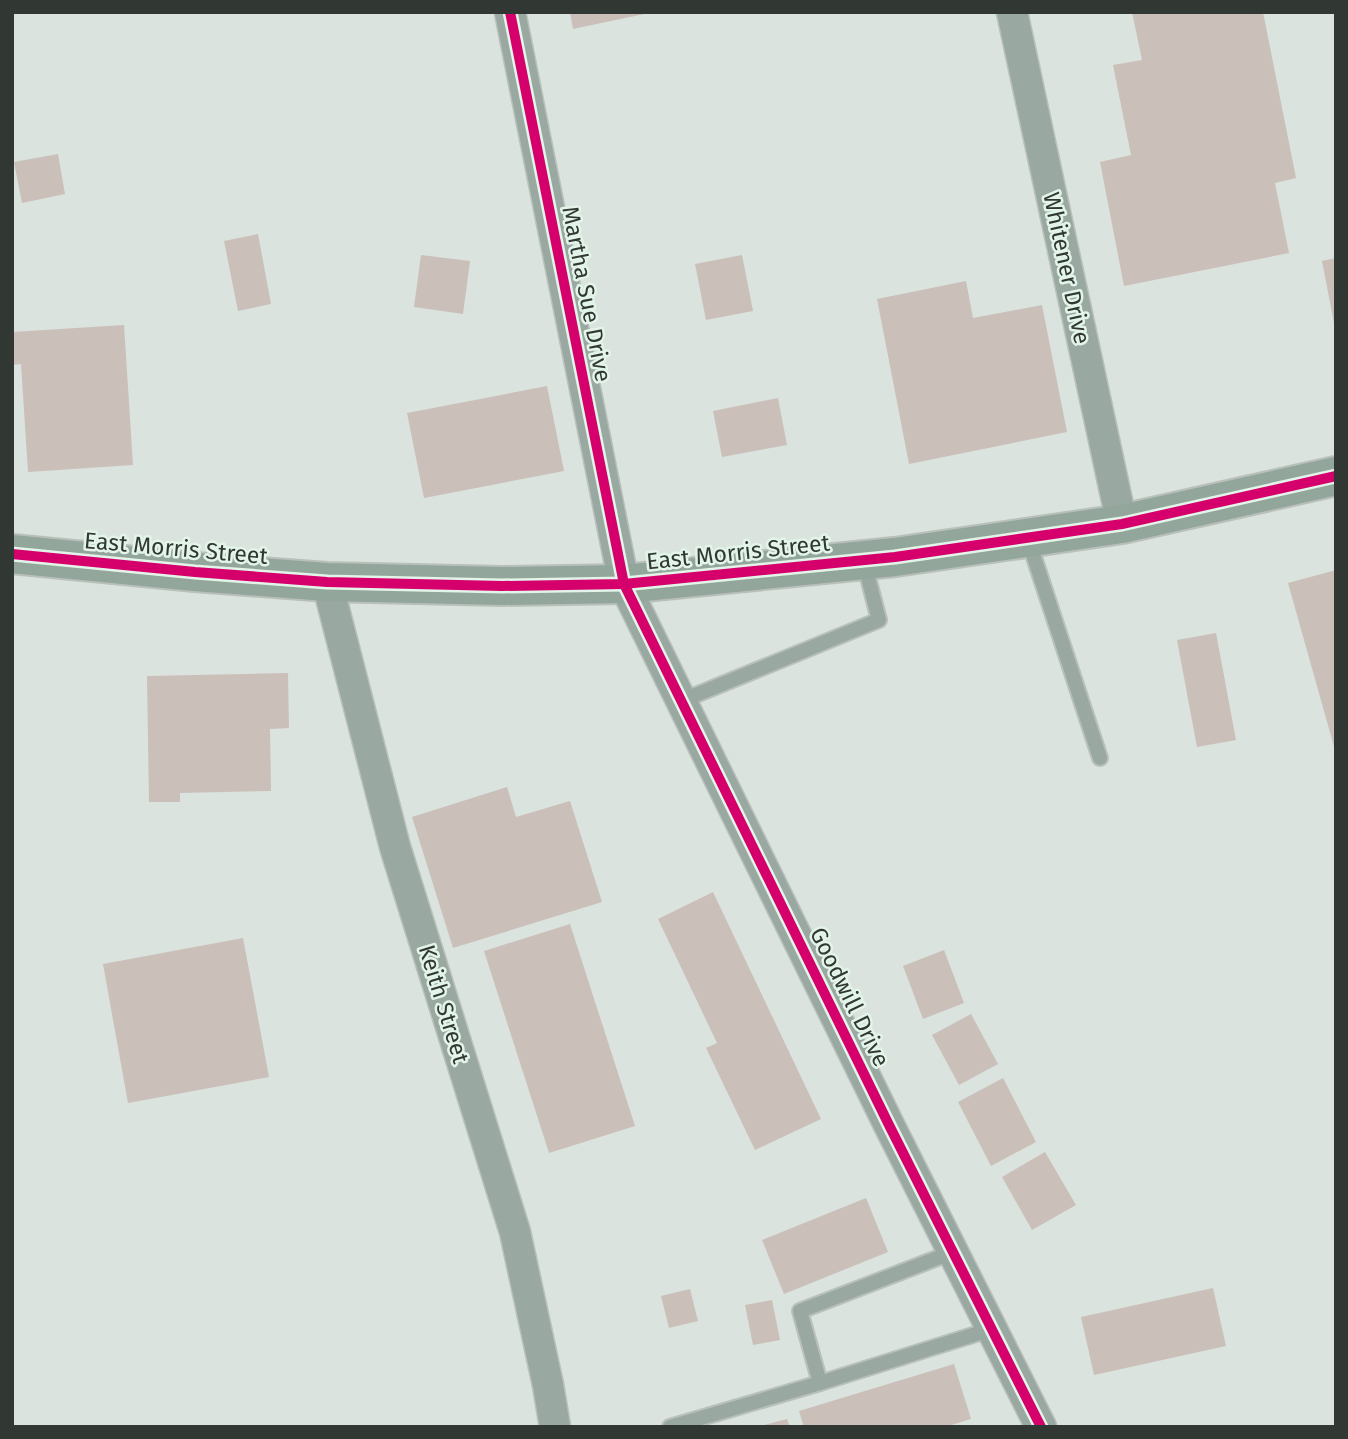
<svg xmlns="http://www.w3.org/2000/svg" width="1348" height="1439" viewBox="0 0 1348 1439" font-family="'Fira Sans',sans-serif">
<rect width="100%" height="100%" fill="#dae3dd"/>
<!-- building -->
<g fill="#cbbfba">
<polygon points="570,12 649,12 649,13 573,29"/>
<polygon points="1132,12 1263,12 1296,178 1275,183 1289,253 1124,286 1100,162 1131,155 1113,65 1142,60"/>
<polygon points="58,154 65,194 22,203 14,162"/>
<polygon points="258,234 271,304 238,311 224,241"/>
<polygon points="421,255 470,261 463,314 414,307"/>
<polygon points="742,255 753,311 706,320 695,264"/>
<polygon points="1336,258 1336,323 1334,323 1322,261"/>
<polygon points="966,281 973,318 1042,305 1067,432 909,464 877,299"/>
<polygon points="124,325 133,465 28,472 21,364 12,365 12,332"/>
<polygon points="547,386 564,471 424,498 407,413"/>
<polygon points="778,398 787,445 722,457 713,411"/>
<polygon points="1336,570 1336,750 1335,750 1288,583"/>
<polygon points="1216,633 1236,740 1197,747 1177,640"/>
<polygon points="288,673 289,728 270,729 271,791 180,793 180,802 149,802 147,676"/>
<polygon points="507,787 516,817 570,801 602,902 453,948 412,817"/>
<polygon points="713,892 821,1119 755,1150 706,1048 717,1043 658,919"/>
<polygon points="570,924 635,1126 549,1153 484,951"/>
<polygon points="243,938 269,1077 128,1103 103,964"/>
<polygon points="944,950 964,1003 923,1019 903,966"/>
<polygon points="971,1014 998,1064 959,1085 932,1035"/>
<polygon points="1003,1078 1036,1142 991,1166 958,1102"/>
<polygon points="1045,1152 1076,1205 1032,1230 1002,1177"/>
<polygon points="866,1198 888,1252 784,1294 762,1240"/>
<polygon points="1213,1288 1226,1346 1094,1375 1081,1317"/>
<polygon points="690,1289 698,1321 669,1328 661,1296"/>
<polygon points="772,1300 780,1340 753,1345 745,1305"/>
<polygon points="954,1364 971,1419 945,1427 804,1427 799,1411"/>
<polygon points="787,1419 790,1427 760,1427 760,1426"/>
</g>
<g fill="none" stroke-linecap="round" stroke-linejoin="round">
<!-- service casing -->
<g stroke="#b9c0bc" stroke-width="18">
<g id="service">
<polyline points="1028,539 1100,758"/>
<polyline points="681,701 879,620 864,562"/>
<polyline points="953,1252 800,1311 820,1383 992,1329"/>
<polyline points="670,1427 820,1383"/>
</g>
</g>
<!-- minor casing -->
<g stroke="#b9c0bc" stroke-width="33">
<g id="minor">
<polyline points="510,12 624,584 889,1125 1041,1427"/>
<polyline points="1012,12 1122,524"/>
<polyline points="327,582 395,847 515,1232 548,1385 555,1427"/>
</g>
</g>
<!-- secondary casing -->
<g stroke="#b9c0bc" stroke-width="42">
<polyline id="secondary" points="12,554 195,572 327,582 502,586 624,584 895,557 1122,524 1336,476"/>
</g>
<!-- service -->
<use href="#service" stroke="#99a8a0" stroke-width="14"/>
<!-- minor -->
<use href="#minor" stroke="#99a8a0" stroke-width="30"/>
<!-- secondary -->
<use href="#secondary" stroke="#93a69c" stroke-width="38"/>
<!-- cycleway casing -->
<g stroke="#e3f4e9" stroke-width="15">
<g id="cycleway">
<polyline points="510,12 624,584 889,1125 1041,1427"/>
<polyline points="12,554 195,572 327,582 502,586 624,584 895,557 1122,524 1336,476"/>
</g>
</g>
<!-- cycleway -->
<use href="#cycleway" stroke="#d6006c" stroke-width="10"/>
</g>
<g text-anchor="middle" stroke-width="5" stroke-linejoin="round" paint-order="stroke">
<!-- street labels -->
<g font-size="23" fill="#313833" stroke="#e3f4e9">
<text transform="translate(1067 268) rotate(78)" y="8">Whitener Drive</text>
<text transform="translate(587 294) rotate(79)" y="8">Martha Sue Drive</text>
<text transform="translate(176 548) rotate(5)" y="8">East Morris Street</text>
<text transform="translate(738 552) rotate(-6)" y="8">East Morris Street</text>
<text transform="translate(850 997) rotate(64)" y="8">Goodwill Drive</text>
<text transform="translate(444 1004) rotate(73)" y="8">Keith Street</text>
</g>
</g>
<!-- border -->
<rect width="1348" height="1439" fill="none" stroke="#313833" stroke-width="28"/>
</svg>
